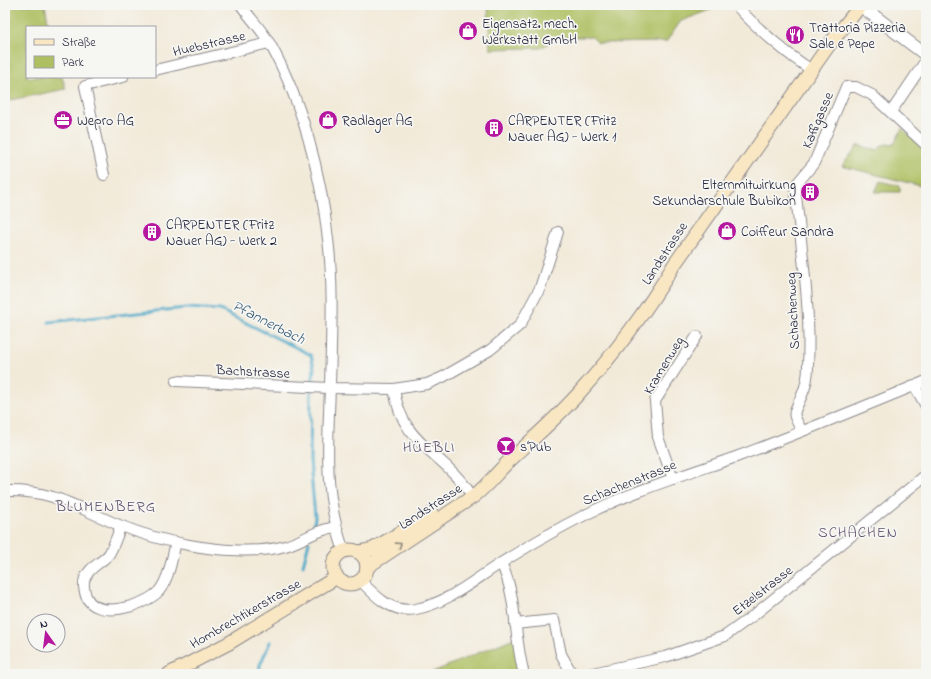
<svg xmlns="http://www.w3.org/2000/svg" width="931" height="679" viewBox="0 0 931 679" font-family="'Indie Flower',sans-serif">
<rect width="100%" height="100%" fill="#f6f6f2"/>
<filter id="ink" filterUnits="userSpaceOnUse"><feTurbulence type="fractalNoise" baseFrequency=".025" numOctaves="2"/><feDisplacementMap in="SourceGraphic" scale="8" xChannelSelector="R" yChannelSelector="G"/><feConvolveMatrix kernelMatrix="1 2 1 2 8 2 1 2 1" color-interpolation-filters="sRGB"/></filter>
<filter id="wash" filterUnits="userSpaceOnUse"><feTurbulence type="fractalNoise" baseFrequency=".012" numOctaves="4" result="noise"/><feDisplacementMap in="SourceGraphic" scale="16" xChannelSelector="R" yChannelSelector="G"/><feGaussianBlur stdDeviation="0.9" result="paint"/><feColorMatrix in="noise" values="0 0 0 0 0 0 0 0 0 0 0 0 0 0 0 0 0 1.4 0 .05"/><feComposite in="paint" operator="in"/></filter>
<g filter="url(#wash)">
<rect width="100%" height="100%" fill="#f2ead9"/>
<!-- green -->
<g fill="#aebf62" stroke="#68704e">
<polygon points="5,5 45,5 49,27 27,27 27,77 62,77 66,89 5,101"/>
<polygon points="488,5 724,5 681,21 666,42 598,43 592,37 559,37 541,48 490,49"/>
<polygon points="902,128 926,151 925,187 842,166 858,145 878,151 882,145 895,143"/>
<polygon points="880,181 900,186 900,192 875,192"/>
<polygon points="516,637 524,674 428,674"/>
</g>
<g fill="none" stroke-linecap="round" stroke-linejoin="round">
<!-- stream -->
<g stroke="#4aa9c9" stroke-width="3">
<polyline points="49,322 186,308 220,310 311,355 314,368 311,393 310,461 315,517 314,523"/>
<polyline points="303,565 309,542"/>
<polyline points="259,674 260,665 270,642"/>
</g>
</g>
</g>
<g filter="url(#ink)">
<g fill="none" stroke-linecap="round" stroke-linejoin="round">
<!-- minor casing -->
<g stroke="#8a868a" stroke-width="12">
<g id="minor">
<path d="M241 5C250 18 262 30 270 44 302 101 321 174 328 239 334 288 331 339 330 387 328 447 323 493 344 551"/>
<path d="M736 5C752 24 790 57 812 70"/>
<polyline points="155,70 269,43"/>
<polyline points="891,112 926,60"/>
<polyline points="104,175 85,86 123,77"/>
<polyline points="176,381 330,388 394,389 427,384 443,377 490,350 520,325 540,288 558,232"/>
<polyline points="914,385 926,406"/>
<path d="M394 389C402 445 440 450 468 490"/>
<path d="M802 431C790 410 794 415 802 395 806 386 808 375 808 366 811 306 801 246 795 186L814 163 846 87H856L872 95 926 145"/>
<polyline points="673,479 658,437 655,401 697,336"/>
<path d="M5 491C55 490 75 507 119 525 141 534 166 541 189 545 216 550 259 554 285 546 303 541 317 529 336 527"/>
<path d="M121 526C117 535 114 546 109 554 102 563 90 566 85 578 83 583 84 590 86 596 96 621 145 606 159 591 169 579 172 558 176 542"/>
<path d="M501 563C517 595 514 639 524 674"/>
<path d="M360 580C375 596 392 614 416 609 448 603 474 580 501 563 528 546 555 530 583 516 632 491 685 475 736 457 800 433 863 407 926 381"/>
<polyline points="515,624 554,620 561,654 572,674"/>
<polyline points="588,674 665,657 725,636 754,615 926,475"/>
</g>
</g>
<!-- tertiary casing -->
<g stroke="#8a868a" stroke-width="14">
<polyline id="tertiary" points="861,6 926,55"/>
</g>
<!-- secondary casing -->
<g stroke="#8a868a" stroke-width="15">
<g id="secondary">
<circle cx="350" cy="567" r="17"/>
<polyline points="359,552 373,549 432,514"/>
<path d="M367 567 474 496C487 486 495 475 506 464 531 440 557 418 580 392 615 353 647 310 674 265L829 45 861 5"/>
<polyline points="169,674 229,643 337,577"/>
</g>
</g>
<!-- minor -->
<use href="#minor" stroke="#fff" stroke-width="10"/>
<!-- tertiary -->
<use href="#tertiary" stroke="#fff" stroke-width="12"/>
<!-- secondary -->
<use href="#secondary" stroke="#f9e7c3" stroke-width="13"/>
</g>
<!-- one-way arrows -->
<defs><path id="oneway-chevron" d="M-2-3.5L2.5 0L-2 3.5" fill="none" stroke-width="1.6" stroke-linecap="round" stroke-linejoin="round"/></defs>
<use stroke="#988e86" href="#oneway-chevron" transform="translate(399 545) rotate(-33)"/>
</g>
<!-- icons -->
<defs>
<g id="shop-disc" transform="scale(1)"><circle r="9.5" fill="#b5179e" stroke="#f6f6f2"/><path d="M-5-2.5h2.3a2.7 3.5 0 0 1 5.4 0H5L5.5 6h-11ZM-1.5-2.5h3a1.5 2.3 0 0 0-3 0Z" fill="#fff"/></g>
<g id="restaurant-disc" transform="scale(1)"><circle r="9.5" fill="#b5179e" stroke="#f6f6f2"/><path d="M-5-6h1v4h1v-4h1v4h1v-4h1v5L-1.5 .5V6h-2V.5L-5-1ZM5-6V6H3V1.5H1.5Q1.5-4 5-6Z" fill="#fff"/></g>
<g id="office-disc" transform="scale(1)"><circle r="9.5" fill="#b5179e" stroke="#f6f6f2"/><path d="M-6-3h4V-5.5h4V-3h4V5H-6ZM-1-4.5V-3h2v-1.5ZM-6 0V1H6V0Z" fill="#fff"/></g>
<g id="building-disc" transform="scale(1)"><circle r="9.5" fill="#b5179e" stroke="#f6f6f2"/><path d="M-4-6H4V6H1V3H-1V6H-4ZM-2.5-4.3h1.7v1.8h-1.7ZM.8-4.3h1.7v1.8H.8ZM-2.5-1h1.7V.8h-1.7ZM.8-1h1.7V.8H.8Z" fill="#fff"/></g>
<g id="bar-disc" transform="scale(1)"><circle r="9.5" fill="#b5179e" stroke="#f6f6f2"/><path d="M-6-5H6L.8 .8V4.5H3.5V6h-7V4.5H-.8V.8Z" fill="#fff"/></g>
</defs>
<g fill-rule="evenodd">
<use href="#shop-disc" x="468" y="31"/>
<use href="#restaurant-disc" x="795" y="35"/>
<use href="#office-disc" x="63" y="120"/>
<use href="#shop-disc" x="328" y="120"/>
<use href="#building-disc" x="494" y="128"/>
<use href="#building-disc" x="810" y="192"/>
<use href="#shop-disc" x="727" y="231"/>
<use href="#building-disc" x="152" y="232"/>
<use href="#bar-disc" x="506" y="446"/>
</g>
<g text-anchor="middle" stroke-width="3.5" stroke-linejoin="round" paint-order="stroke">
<!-- poi labels -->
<g font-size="14" fill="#22223b" stroke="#f6f6f2" text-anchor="start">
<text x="482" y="28">Eigensatz. mech.<tspan x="482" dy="16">Werkstatt GmbH</tspan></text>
<text x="809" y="32">Trattoria Pizzeria<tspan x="809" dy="16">Sale e Pepe</tspan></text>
<text x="77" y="125">Wepro AG</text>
<text x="342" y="125">Radlager AG</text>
<text x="508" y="125">CARPENTER (Fritz<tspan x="508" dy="16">Nauer AG) - Werk 1</tspan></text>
<text x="796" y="189" text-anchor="end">Elternmitwirkung<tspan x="796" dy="16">Sekundarschule Bubikon</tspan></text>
<text x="166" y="229">CARPENTER (Fritz<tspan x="166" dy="16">Nauer AG) - Werk 2</tspan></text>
<text x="741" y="236">Coiffeur Sandra</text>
<text x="520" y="451">s‘Pub</text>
</g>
<!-- street labels -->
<g font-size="14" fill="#22223b" stroke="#f6f6f2">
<text transform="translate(209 43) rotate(-13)" y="5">Huebstrasse</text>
<text transform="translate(817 120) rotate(-67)" y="5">Kaffigasse</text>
<text transform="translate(664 253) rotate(-57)" y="5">Landstrasse</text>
<text transform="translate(792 311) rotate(-93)" y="5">Schachenweg</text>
<text transform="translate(663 365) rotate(-59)" y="5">Kramenweg</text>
<text transform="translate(253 371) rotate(3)" y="5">Bachstrasse</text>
<text transform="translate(629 482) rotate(-22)" y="5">Schachenstrasse</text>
<text transform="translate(430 506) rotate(-33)" y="5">Landstrasse</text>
<text transform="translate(762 590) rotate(-38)" y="5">Etzelstrasse</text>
<text transform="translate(245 613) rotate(-30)" y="5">Hombrechtikerstrasse</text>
</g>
<!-- water labels -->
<g font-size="15" font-style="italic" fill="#325874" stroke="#f6f6f2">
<text transform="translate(269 322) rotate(27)" y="5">Pfannerbach</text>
</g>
<!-- neighbourhood labels -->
<g font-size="15" letter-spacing="1" fill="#635470" stroke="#f6f6f2">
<text x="429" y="452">HÜEBLI</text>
<text x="106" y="511">BLUMENBERG</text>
<text x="858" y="537">SCHACHEN</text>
</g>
</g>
<!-- margin -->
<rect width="931" height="679" fill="none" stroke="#f6f6f2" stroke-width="20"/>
<!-- legend -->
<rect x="26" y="26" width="130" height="52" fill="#f6f6f2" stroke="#a1a1a9"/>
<rect x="34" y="39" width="20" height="6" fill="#f9e7c3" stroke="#a1a1a9"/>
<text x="62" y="46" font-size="12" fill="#22223b">Straße</text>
<rect x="34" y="56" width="20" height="12" fill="#aebf62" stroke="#a1a1a9"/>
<text x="62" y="66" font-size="12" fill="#22223b">Park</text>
<!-- north arrow -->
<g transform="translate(46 633) rotate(346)"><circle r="19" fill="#f6f6f2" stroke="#a1a1a9"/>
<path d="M0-3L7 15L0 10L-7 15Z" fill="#b5179e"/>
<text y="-6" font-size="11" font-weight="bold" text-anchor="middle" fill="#22223b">N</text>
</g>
</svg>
